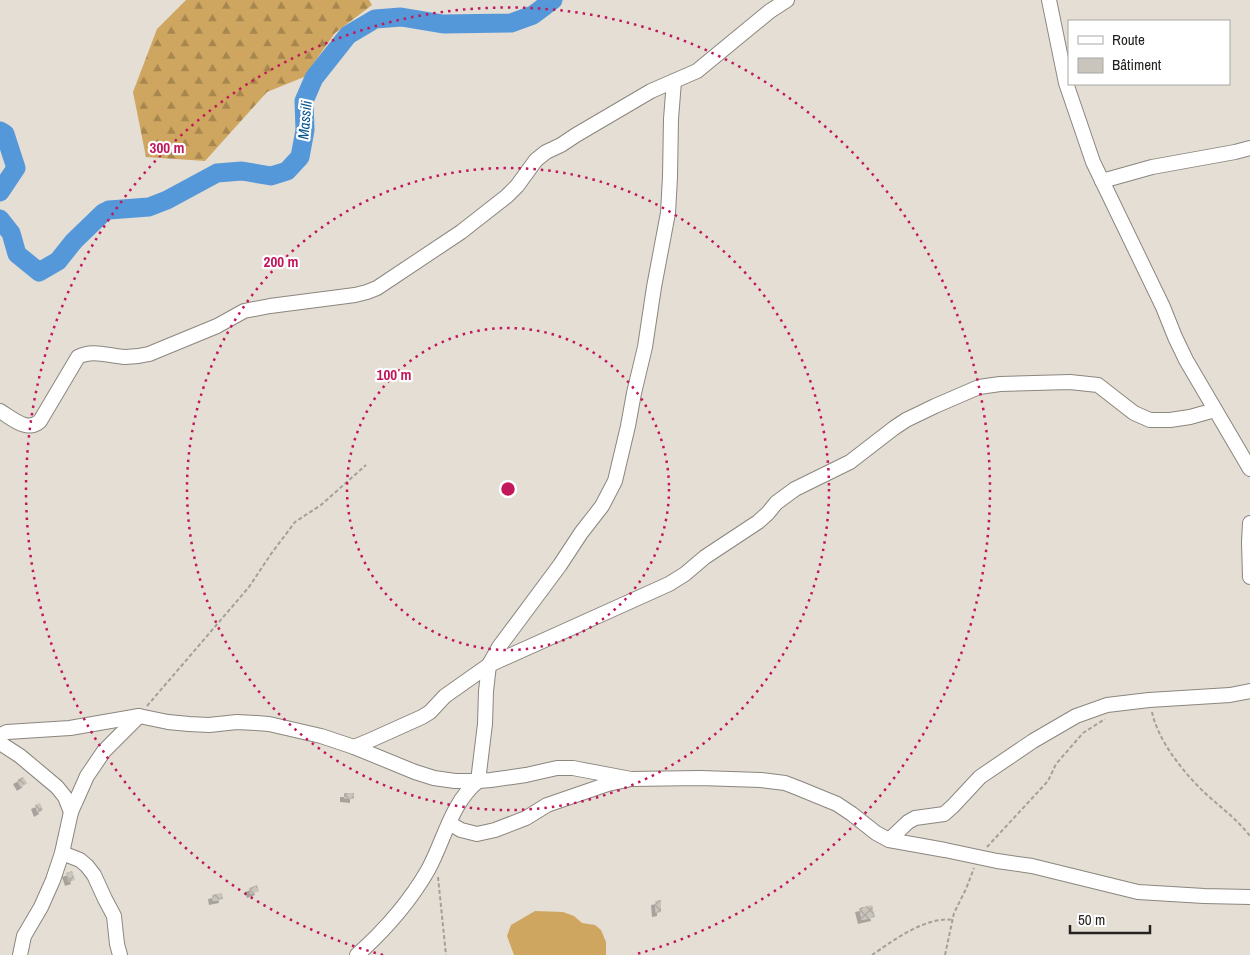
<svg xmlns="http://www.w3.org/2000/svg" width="1250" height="955" viewBox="0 0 1250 955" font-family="'Archivo Narrow',sans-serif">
<defs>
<pattern id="forest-firs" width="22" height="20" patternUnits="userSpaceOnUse" patternTransform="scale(1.25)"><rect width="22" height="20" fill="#cfa660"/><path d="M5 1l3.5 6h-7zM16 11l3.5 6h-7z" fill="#a8874f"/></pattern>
<pattern id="building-cross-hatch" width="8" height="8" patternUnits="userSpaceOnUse" patternTransform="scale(1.25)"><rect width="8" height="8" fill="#cac5bc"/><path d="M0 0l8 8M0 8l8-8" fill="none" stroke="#ada9a1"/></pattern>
<filter id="shadow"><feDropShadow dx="-4" dy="4" stdDeviation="0" flood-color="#0004"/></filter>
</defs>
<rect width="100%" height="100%" fill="#e4ded5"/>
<!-- grass -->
<polygon fill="#cfa660" points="535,911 563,912 574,916 582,923 595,925 601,930 606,942 606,955 514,955 507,936 511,925"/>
<!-- forest -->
<polygon fill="url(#forest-firs)" points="186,0 369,0 372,5 335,33 304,77 267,92 205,161 146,157 133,92 157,29"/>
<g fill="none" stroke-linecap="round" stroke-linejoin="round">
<!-- river -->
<g stroke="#5598d9" stroke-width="19">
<polyline points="0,131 5,134 16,168 0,192"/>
<polyline points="0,219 11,233 17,254 39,272 58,261 74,241 103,213 109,210 149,207 167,200 217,173 242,171 271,176 287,171 300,157 305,130 304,101 314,78 348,35 375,19 401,17 443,24 511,23 533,15 553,0"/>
</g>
</g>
<!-- building -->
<g fill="url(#building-cross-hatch)" filter="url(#shadow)">
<polygon points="23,777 27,783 21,787 17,780"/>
<polygon points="344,793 354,793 354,799 344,798"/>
<polygon points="40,803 43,810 38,813 35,805"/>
<polygon points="72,871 75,880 69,882 66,873"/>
<polygon points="257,885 259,891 251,894 249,888"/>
<polygon points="222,893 223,899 213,901 212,895"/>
<polygon points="661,900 661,912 656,913 655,901"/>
<polygon points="872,905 875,917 862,920 859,908"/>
</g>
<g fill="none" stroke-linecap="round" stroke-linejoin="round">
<!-- minor casing -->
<g stroke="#8b867e" stroke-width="16">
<g id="minor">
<polyline points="1049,0 1066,83 1093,162 1163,307 1175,337 1186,360 1250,469"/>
<polyline points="1102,181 1152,167 1235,152 1250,148"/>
<path d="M0 411C12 418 27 433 40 421L78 357C92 349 109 356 125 357 133 357 141 356 149 354L217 326 244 311 270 306 355 295 367 292 377 288 461 232 507 196 517 186 536 160 546 152 561 145 576 135 651 91 697 71 770 11 787 0"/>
<polyline points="1250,523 1249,542 1250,577"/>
<polyline points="0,735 7,732 70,728 139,716 168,722 189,724 209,725 237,722 256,723 269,724 321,736 354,747 415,772 434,778 455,781 478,781 491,780 526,775 557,768 573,768 631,779 700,778 761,780 785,783 798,788 837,804 852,814 876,833 889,840 945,850 997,861 1032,866 1138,892 1204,896 1250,897"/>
<polyline points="0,743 20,756 57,787 65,797 71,812"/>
<polyline points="354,747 373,739 422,717 430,712 445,696 489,665 669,584 685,574 705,557 758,522 768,513 776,503 795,489 850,462 894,428 906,420 935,406 979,387 1000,384 1070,382 1098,385 1134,413 1150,420 1170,420 1190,417 1215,410"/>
<polyline points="449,823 461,830 477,834 495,830 526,818 547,805 608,784 627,780"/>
<polyline points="889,840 908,822 915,818 944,814 953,806 980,777 1033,741 1076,716 1107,705 1149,700 1230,695 1250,691"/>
<polyline points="62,853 80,860 87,866 94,875 105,899 114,916 117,944 120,955"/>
<polyline points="20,955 24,936 41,907 53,880 62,853 71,812 87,776 104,751 139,716"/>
<path d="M357 955C385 930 409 903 428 870 444 841 451 803 478 781L485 724 486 691 489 665 499 647 560 565 581 533 602 506 615 481 628 426 634 393 645 347 654 287 668 213 670 177 671 119 674 81"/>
</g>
</g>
<!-- path -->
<g stroke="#a4a098" stroke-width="2" stroke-dasharray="4 2.5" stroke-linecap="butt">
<polyline points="147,706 249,587 271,554 295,522 321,505 366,465"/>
<path d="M1152 712C1158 741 1184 773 1205 793 1220 807 1237 819 1250 836"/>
<polyline points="987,847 1048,781 1056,764 1083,733 1105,719"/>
<polyline points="438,877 446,955"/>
<path d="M872 955C894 940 926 916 953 920"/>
<polyline points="945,955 954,913 966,889 974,868"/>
</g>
<!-- minor -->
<use href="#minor" stroke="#fff" stroke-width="14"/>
</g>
<!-- distance rings -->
<g fill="none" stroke="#c2185b" stroke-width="2.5" stroke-dasharray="2.5 5">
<circle cx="508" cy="489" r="161"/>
<circle cx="508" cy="489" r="321"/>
<path d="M383 955A482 482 0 1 1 633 955"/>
</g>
<g text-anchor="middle" stroke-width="4.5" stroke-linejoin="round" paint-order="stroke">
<!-- water labels -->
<g font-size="15" font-style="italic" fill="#075692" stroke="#fff">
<text transform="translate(305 120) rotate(-85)" y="5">Massili</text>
</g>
</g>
<circle cx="508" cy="489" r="8" fill="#c2185b" stroke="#fff" stroke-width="2.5"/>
<g font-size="15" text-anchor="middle" font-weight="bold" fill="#c2185b" stroke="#fff" stroke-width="4.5" stroke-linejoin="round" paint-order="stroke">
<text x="167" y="153">300 m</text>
<text x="281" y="267">200 m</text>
<text x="394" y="380">100 m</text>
</g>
<!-- legend -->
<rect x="1068" y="20" width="162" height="65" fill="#ffffff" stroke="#a7a7a5"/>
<rect x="1078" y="36" width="25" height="8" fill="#ffffff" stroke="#a7a7a5"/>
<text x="1112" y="45" font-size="15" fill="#24221e">Route</text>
<rect x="1078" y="58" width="25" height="15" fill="#cac5bc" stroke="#a7a7a5"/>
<text x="1112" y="70" font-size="15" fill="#24221e">Bâtiment</text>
<!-- scale -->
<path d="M1070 925v8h80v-8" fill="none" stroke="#24221e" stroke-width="2.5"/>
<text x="1078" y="925" font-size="15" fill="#24221e" stroke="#ffffff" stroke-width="4" paint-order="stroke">50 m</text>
</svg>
